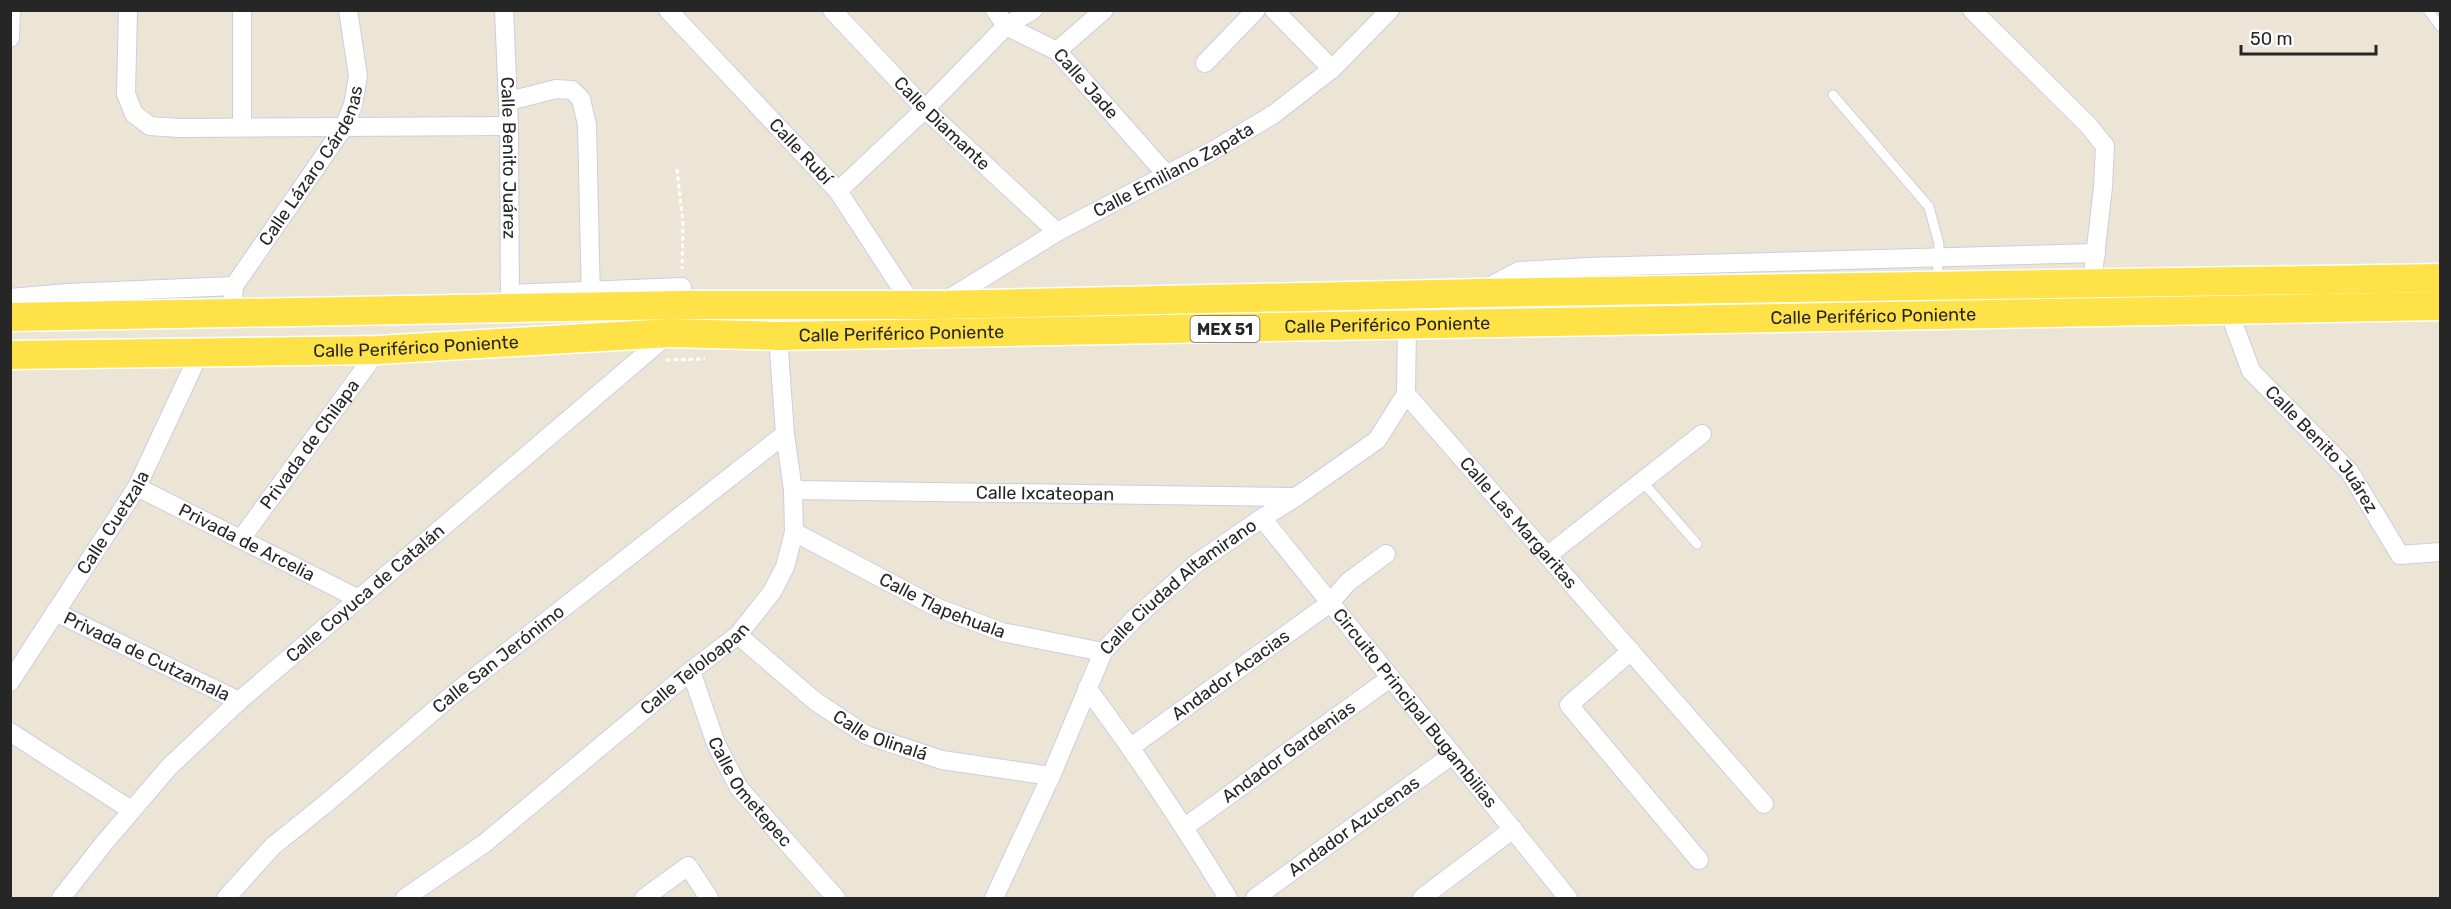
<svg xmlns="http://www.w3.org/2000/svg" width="2451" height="909" viewBox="0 0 2451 909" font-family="Rubik,sans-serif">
<rect width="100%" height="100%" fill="#ece4d5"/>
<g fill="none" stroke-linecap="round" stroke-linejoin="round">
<!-- lane casing -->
<g stroke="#cbcde2" stroke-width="11">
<g id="lane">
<polyline points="2428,10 2440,26"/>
<polyline points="1833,95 1929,207 1939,244 1937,282"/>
<polyline points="1642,481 1697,544"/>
</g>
</g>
<!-- street casing -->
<g stroke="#cbcde2" stroke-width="20">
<g id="street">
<polyline points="128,10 126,94 134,114 150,126 179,128 509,126"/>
<path id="s1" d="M504 10 509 126 510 306"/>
<path id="s2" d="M668 10 838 191 913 306"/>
<path id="s3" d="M832 10 925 109 1057 232"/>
<path id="s4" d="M995 10 1006 26 1057 51 1166 174"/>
<polyline points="1274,10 1332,69"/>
<polyline points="1972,10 2088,125 2105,146 2103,187 2092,283"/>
<polyline points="10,38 11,10"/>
<polyline points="1057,51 1104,10"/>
<polyline points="1205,63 1256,10"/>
<polyline points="509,101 556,89 572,90 581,99 587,125 591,300"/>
<polyline points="242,127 242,10"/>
<polyline points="838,191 925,109 1006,26 1033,10"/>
<polyline points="1485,289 1519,271 1588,267 2096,253"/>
<polyline points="10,298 67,293 234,286"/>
<path id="s5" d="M942 303 1057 232 1214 150 1274 114 1332 69 1390 10"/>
<path id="s6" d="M2228 309 2251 371 2349 471 2400 555 2440 552"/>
<path id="s7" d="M232 312 234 286 344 127 353 105 358 76 348 10"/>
<path id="s8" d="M1406 394 1764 804"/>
<path id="s9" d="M137 487 357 598"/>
<path id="s10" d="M793 490 1296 497"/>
<path id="s11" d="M1262 518 1568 898"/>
<path id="s12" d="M794 532 938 608 1002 632 1103 652"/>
<path id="s13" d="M241 539 378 350"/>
<polyline points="1547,556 1702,434"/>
<path id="s14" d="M55 612 239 701"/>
<path id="s15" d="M738 635 815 701 866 735 942 760 1051 776"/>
<polyline points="1631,651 1569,705 1699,860"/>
<path id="s16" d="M691 671 716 744 739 788 836 898"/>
<path id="s17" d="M10 682 137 487 200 352"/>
<path d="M1087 688C1138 756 1184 826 1228 898"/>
<polyline points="10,732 131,810"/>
<path id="s18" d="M1131 747 1330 603 1348 582 1386 554"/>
<path id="s19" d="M1185 827 1390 678"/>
<path id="s20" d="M61 898 105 842 169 767 239 701 670 333 682 305V287L510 294"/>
<path id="s21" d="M226 898 273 846 329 801 451 696 785 434"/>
<path id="s22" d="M405 898 485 843 691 671 738 635 772 592 785 567 794 532 793 490 785 434 778 336"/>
<polyline points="644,898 688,866 709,898"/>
<path id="s23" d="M994 898 1051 776 1103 652 1134 619 1197 563 1262 518 1296 497 1377 440 1406 394 1407 326"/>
<path id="s24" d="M1255 898 1452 755"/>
<polyline points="1422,898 1513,829"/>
</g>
</g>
<!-- primary casing -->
<g stroke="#fff" stroke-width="31">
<g id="primary">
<polyline points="10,317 682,305 939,305 1478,293 2440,278"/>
<path id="s25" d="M10 355 378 350 670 333 778 336 2440 306"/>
</g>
</g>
<!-- path -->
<g stroke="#fff" stroke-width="3" stroke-dasharray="4.5 3" stroke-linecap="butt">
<polyline points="677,169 683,224 682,269"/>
<polyline points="666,360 705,359"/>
</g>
<!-- lane -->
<use href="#lane" stroke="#fff" stroke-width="9"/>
<!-- street -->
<use href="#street" stroke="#fff" stroke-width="18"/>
<!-- primary -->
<use href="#primary" stroke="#ffe247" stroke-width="28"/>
</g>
<g text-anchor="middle" stroke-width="4.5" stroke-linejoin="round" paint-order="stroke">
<!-- shield labels -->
<rect fill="#fff" stroke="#676767" stroke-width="1.5" x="1190.5" y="316" width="69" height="26" rx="4.5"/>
<g font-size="16" font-weight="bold" fill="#262626">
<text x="1225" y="335">MEX 51</text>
</g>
<!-- street labels -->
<g font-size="18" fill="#262626" stroke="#fff">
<text dy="6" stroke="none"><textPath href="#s4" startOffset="120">Calle Jade</textPath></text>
<text dy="6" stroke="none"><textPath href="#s3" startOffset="158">Calle Diamante</textPath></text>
<text dy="6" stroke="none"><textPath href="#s2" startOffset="194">Calle Rubí</textPath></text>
<text dy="6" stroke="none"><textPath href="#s1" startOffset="148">Calle Benito Juárez</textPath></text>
<text dy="6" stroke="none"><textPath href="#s7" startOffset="170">Calle Lázaro Cárdenas</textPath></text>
<text dy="6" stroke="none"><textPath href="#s5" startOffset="267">Calle Emiliano Zapata</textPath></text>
<text dy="6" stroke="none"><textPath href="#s25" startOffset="1864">Calle Periférico Poniente</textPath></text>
<text dy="6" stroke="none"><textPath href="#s25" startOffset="1378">Calle Periférico Poniente</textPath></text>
<text dy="6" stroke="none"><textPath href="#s25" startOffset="892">Calle Periférico Poniente</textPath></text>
<text dy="6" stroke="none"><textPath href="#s25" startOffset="406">Calle Periférico Poniente</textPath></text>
<text dy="6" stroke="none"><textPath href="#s13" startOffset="117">Privada de Chilapa</textPath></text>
<text dy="6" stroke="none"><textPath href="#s6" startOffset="172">Calle Benito Juárez</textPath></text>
<text dy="6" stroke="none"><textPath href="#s10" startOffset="252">Calle Ixcateopan</textPath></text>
<text dy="6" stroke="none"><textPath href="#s17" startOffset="190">Calle Cuetzala</textPath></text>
<text dy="6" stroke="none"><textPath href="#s8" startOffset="171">Calle Las Margaritas</textPath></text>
<text dy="6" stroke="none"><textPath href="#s9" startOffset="123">Privada de Arcelia</textPath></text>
<text dy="6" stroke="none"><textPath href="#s23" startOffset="369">Calle Ciudad Altamirano</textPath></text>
<text dy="6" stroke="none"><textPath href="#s20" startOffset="432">Calle Coyuca de Catalán</textPath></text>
<text dy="6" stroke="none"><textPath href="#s12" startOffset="166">Calle Tlapehuala</textPath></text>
<text dy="6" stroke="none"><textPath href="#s14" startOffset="102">Privada de Cutzamala</textPath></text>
<text dy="6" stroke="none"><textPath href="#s21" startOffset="363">Calle San Jerónimo</textPath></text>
<text dy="6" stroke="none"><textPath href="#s22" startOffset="370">Calle Teloloapan</textPath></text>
<text dy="6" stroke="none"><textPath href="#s18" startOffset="123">Andador Acacias</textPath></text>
<text dy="6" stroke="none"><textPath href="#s11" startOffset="244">Circuito Principal Bugambilias</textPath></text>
<text dy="6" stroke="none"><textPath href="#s15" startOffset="176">Calle Olinalá</textPath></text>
<text dy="6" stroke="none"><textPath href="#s19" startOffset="128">Andador Gardenias</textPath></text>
<text dy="6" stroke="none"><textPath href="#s16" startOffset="136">Calle Ometepec</textPath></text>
<text dy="6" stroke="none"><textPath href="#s24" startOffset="122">Andador Azucenas</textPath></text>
</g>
</g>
<!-- border -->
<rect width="2451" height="909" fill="none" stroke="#262626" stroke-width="24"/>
<!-- scale -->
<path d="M2241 45v9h135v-9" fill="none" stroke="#262626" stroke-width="3"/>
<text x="2250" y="45" font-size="18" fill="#262626" stroke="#ffffff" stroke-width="4.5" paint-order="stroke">50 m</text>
</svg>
